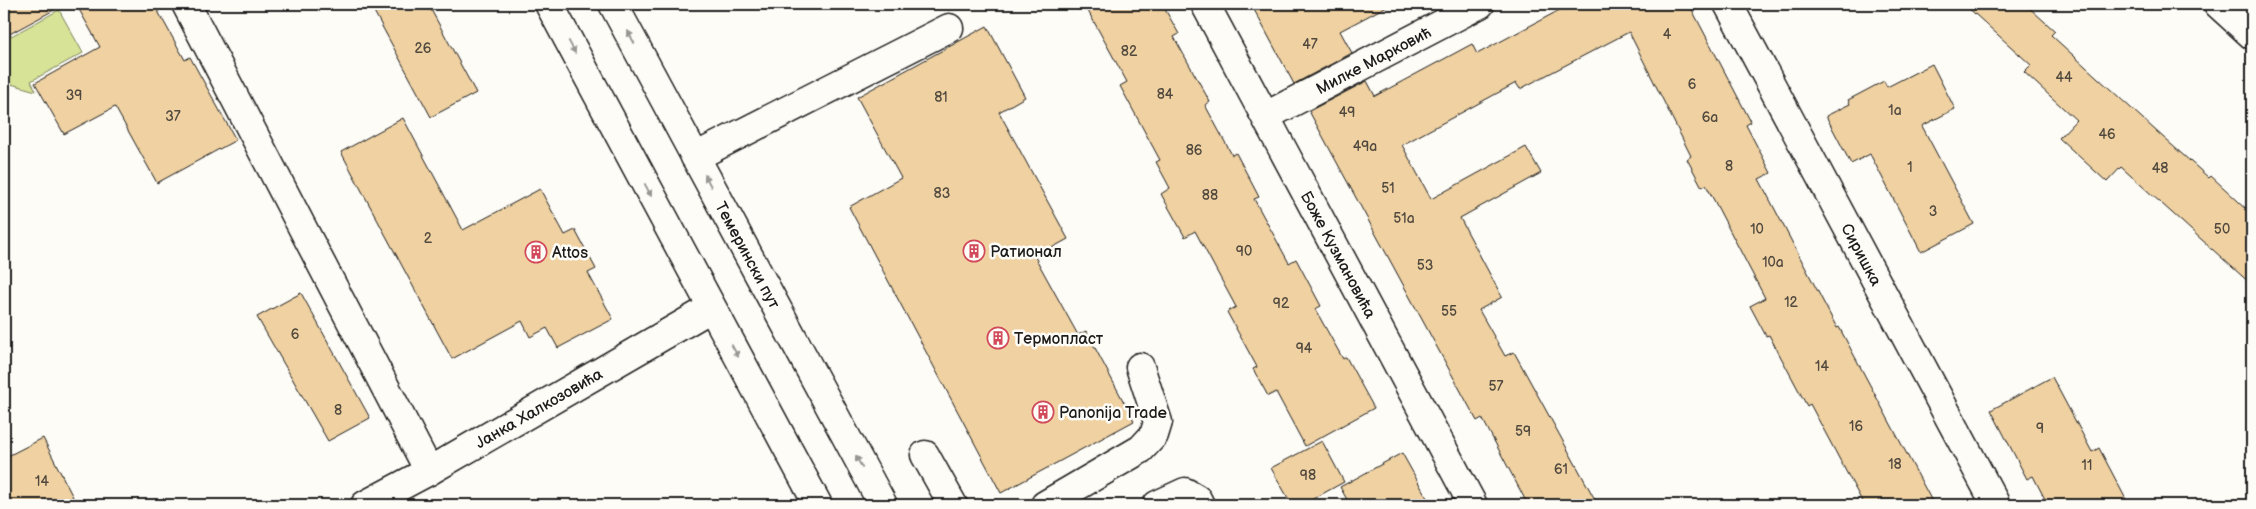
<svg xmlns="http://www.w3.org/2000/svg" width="2256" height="509" viewBox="0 0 2256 509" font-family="'Balsamiq Sans',sans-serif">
<rect width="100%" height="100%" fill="#fdfcf7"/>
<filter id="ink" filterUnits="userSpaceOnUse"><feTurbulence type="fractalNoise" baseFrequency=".02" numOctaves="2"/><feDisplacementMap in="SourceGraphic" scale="10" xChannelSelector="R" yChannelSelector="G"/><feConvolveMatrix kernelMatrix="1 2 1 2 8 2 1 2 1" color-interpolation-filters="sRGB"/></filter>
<g filter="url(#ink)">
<!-- green -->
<polygon fill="#d7e497" stroke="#7a805a" points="59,10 83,53 31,81 36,91 4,82 4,40"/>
<!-- building -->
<g fill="#efd1a2" stroke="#1c1c1c">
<polygon points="4,4 65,4 4,37"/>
<polygon points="76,4 154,4 185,60 190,57 236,140 157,183 115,107 64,134 35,83 100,47"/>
<polygon points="370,4 428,4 476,93 431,117"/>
<polygon points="1102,4 1162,4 1179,34 1174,37 1210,102 1205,105 1232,155 1236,153 1259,197 1254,199 1289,263 1296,259 1321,306 1315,309 1343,359 1346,357 1374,408 1305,446 1276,392 1268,396 1253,369 1257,367 1227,312 1236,307 1195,231 1185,237 1161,194 1170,188 1156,162 1160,160 1120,86 1127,82 1088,11"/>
<polygon points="1251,4 1391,4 1340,31 1352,53 1294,84"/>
<polygon points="1571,4 1689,4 1751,122 1746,125 1771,173 1759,179 1837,328 1839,327 1934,505 1864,505 1810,404 1807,406 1769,335 1766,336 1750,306 1765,298 1706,185 1702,187 1687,159 1691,156 1629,32 1520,89 1516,83 1402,145 1431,199 1526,147 1541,173 1460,218 1502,297 1479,310 1505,356 1514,352 1598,505 1528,505 1482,418 1477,421 1309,111 1367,81 1375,96 1472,44 1477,54"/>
<polygon points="1964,4 2025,4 2055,31 2051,35 2155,130 2209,178 2211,176 2252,214 2252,285 2121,167 2107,182 2059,138 2076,120 2024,72 2031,65"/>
<polygon points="987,26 1025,97 999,112 1068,239 1035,257 1078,335 1086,331 1134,421 1001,493 849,207 901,178 857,97"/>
<polygon points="1932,64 1955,109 1922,126 1974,224 1921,252 1870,154 1851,164 1826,116 1850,104 1848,100 1884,81 1887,87"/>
<polygon points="403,118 463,230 540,189 565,235 575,230 596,269 588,273 613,319 558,348 547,328 530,337 522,321 452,359 341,152"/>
<polygon points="301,293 370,418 328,441 257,317"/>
<polygon points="2052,377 2092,452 2099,448 2129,505 2048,505 2033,476 2027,479 1991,410"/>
<polygon points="43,438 77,505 4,505 4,458"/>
<polygon points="1322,441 1344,482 1302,505 1292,505 1271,468"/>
<polygon points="1402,453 1431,505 1350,505 1340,487"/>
</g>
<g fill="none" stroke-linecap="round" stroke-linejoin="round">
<!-- minor casing -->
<g stroke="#1c1c1c" stroke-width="31">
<g id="minor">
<polyline points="186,4 429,471"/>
<path id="s1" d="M1205 4 1473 505"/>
<path id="s2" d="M1728 4 1996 505"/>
<polyline points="2218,4 2252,35"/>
<path id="s3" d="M1266 116 1480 4"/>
<polyline points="695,157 949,28"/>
<polyline points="925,455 953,505"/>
<path id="s4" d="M365 505 429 471 711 308"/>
<polyline points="1045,505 1141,449 1154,435 1158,422 1140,367"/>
<polyline points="1157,505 1185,492 1197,499 1200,505"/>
</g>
</g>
<!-- major casing -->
<g stroke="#1c1c1c" stroke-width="31">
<g id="major">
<polyline points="549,4 818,505"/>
<path id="s5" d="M613 4 883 505"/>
</g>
</g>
<!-- minor -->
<use href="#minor" stroke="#fdfcf7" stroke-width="28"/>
<!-- major -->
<use href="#major" stroke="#fdfcf7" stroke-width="28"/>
</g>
<!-- one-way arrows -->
<defs><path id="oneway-solid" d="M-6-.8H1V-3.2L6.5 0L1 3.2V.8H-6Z" transform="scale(1.25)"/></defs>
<g fill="#989794">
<use href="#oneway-solid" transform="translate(631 37) rotate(-118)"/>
<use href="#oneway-solid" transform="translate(572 47) rotate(62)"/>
<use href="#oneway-solid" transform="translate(708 181) rotate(-118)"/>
<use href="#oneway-solid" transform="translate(648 190) rotate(62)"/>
<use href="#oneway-solid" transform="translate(735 351) rotate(61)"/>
<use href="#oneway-solid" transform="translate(859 462) rotate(-118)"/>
</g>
</g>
<!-- icons -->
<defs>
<g id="building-ring" transform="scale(1.125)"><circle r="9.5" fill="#fdfcf7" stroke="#d1495b" stroke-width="1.5"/><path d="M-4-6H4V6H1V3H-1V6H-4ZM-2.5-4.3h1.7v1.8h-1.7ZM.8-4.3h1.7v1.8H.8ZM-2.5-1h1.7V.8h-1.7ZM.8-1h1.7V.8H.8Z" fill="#d1495b"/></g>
</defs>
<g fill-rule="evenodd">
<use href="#building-ring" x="974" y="251"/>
<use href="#building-ring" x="536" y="252"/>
<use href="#building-ring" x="998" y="338"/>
<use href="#building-ring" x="1043" y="412"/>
</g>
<g text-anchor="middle" stroke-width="5" stroke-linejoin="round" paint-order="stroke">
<!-- number labels -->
<g font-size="14" fill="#51493e">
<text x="1667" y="39">4</text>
<text x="1310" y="49">47</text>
<text x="423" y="53">26</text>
<text x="1129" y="56">82</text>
<text x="2064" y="82">44</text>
<text x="1692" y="89">6</text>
<text x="1165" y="99">84</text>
<text x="74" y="100">39</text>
<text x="941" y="102">81</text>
<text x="1895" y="115">1a</text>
<text x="1347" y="117">49</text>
<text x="173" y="121">37</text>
<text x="1710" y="122">6a</text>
<text x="2107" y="139">46</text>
<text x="1365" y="151">49a</text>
<text x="1194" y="155">86</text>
<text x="1729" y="171">8</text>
<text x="1910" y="172">1</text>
<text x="2160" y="173">48</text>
<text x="1388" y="193">51</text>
<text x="942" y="198">83</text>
<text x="1210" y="200">88</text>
<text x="1933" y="216">3</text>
<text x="1404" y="223">51a</text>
<text x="1757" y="234">10</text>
<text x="2222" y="234">50</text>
<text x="428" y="243">2</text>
<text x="1244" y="256">90</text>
<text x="1773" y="267">10a</text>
<text x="1425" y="270">53</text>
<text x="1791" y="307">12</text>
<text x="1281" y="308">92</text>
<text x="1449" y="316">55</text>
<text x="295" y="339">6</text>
<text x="1304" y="353">94</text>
<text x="1822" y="371">14</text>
<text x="1496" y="391">57</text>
<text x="338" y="415">8</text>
<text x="1856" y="431">16</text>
<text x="2040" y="433">9</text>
<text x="1523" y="436">59</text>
<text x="1895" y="469">18</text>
<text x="2087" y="470">11</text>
<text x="1561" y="474">61</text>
<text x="1308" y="480">98</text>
<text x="42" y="486">14</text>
</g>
<!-- street labels -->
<g font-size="16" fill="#1c1c1c" stroke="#fdfcf7">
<text dy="6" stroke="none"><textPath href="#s3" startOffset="121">Милке Марковић</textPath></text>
<text dy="6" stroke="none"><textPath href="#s1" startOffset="284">Боже Кузмановића</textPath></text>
<text dy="6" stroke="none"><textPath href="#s2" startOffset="284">Сиришка</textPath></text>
<text dy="6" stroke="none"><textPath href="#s5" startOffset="285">Темерински пут</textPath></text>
<text dy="6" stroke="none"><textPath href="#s4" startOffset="199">Јанка Халкозовића</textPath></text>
</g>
<!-- poi labels -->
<g font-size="16" fill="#1c1c1c" stroke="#fdfcf7" text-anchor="start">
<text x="990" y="257">Ратионал</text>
<text x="552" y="258">Attos</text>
<text x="1014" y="344">Термопласт</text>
<text x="1059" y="418">Panonija Trade</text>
</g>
</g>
<!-- margin -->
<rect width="2256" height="509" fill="none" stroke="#fdfcf7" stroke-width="20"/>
<rect x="10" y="10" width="2236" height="489" fill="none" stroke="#1c1c1c" stroke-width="2" filter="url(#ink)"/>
</svg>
